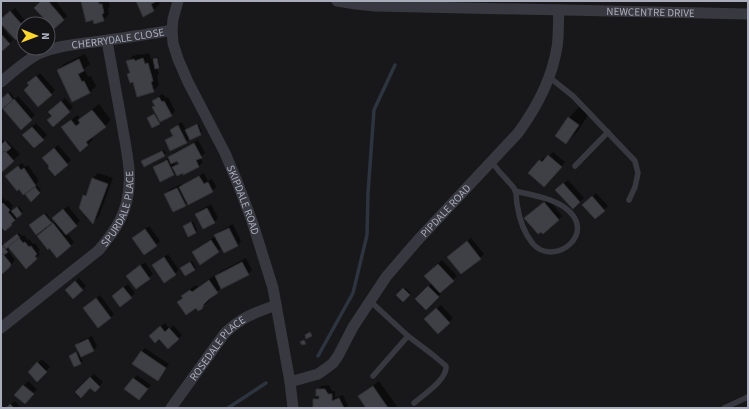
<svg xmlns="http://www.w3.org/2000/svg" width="749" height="409" viewBox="0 0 749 409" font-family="'Source Sans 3',sans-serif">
<rect width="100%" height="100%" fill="#18181a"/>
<!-- shadow -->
<g fill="#0007" fill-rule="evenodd">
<polygon points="43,1 56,1 67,16 54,28"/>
<polygon points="82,1 108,1 110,6 108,9 109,14 103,20"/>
<polygon points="138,1 158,1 160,4 154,10 143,15"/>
<polygon points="15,8 28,24 24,24 24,31 16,39 4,25 2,27 13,40 1,51 1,21"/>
<polygon points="149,53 151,59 154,58 154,59 156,57 158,57 160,66 157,68 159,74 157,76 159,85 153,91 133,81 128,74 130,72 127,62 133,56 140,54 140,55"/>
<polygon points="85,54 90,64 84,69 88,77 91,76 96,86 90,92 72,101 58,70 64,64"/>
<polygon points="40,73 55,90 51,94 30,85 33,79"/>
<polygon points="10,92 15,99 18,96 35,115 21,128 1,106 1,100"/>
<polygon points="163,94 166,98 168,97 175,111 171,115 160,121 161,122 159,124 148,118 156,113 153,107 156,105 153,101 157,97"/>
<polygon points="65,98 73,107 53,126 54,108"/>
<polygon points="99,104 111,120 105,126 92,137 93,139 87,145 62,128 77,115 81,119"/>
<polygon points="579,107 589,114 577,132 566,143 569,118"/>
<polygon points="182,122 186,130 188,128 198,123 202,132 190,139 190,138 186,142 166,141 173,135 171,130 175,126"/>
<polygon points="36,123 47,135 43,139 27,131"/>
<polygon points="1,137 5,143 7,141 20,154 1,172 1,156 6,151 5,150 1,153"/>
<path d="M198 140 205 153 200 157 203 162 199 166 184 174 183 172H176L174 174 161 181 154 167 158 163 169 158 173 153ZM177 160 179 163 175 166 174 162Z"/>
<polygon points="58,145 71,160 55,175 51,166 47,154"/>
<polygon points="164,150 166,154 164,155 144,160"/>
<polygon points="553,152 565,162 548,182 540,161 544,157 546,159"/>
<polygon points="22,163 25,167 28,165 39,181 36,184 41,190 31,200 29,191 11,172"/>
<polygon points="98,173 113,178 99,216 93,222 84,196 88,191 92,179"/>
<polygon points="204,173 208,181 212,179 216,187 212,191 188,202 185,205 165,194 169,190 181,184 182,186"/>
<polygon points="568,180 584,198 580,202 561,186"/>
<polygon points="596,193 608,206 596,218 583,205"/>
<polygon points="1,196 6,201 8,200 13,206 11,208 14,210 19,206 23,212 14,220 15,221 5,230 1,225"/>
<polygon points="548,199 562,216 558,220 529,214"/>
<polygon points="211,204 218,218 214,222 196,214 200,210"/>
<polygon points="68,206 80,221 67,233 74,242 70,246 38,236 45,229 32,224 46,213 52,221 49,225 49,226 56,221 57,214"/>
<polygon points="193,221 197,230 195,232 184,226"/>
<polygon points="233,224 241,241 238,245 222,248 218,251 193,252 197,248 216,236 216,235 220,231"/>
<polygon points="149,226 160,241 156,245 134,238"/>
<polygon points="19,233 22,236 24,235 28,240 29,239 33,244 35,243 40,250 38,252 40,254 26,267 13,244 7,247 9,250 8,251 15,260 13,261 14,262 10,266 1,272 1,245 3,243 5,245"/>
<polygon points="471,238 484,254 480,258 452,253"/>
<polygon points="168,254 179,270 164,282 157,262"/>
<polygon points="246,258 252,270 248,274 221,288 210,297 208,302 201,308 178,302 189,290 196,285 198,287 215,275 216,276 220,272"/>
<polygon points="442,260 457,276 441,291 442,292 426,309 416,299 432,283 426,276"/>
<polygon points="192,261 196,268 194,269 183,267"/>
<polygon points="145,262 153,274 136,288 128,276"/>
<polygon points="79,278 86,286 82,290 67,290"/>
<polygon points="128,284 135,293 131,297 117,293"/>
<polygon points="405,288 411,293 403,301 398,295"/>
<polygon points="100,295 114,314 110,318 84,308"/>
<polygon points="441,305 453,318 438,333 426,319"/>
<polygon points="165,323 170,329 173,325 182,335 168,348 159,338 150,336"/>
<polygon points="92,336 97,346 94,350 80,357 83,361 74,366 70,356 79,351 76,345 80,341"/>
<polygon points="145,348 169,364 161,376 157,380 141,352"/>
<polygon points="42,359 50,367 37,381 29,372"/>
<polygon points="94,374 103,382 95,391 90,386 76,392"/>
<polygon points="137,375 151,385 143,395 134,378"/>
<polygon points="28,381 37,389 28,399 16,395"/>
<polygon points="379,381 398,408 368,408 360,396 366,391"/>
<polygon points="329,385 332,391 335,391 335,398 343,395 348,406 346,408 314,408 314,400 317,396 317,390 321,386"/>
<polygon points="15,401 21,408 7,408"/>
</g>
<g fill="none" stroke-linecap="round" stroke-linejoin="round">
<!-- stream -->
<g stroke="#2c343f" stroke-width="3.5">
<polyline points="318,356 353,293 367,235 368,193 374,110 395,65"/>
<polyline points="228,408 266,383"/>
</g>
</g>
<!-- building -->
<g fill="#3f4045" stroke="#323236">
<polygon points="41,1 48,1 61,16 64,20 54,29 34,8"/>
<polygon points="81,1 98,1 99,4 102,4 104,13 102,14 104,21 94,24 93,20 86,22"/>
<polygon points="136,1 157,1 151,4 154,11 143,17"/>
<polygon points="10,11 24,27 24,29 22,31 24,33 16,40 1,24 1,19"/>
<polygon points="1,34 10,44 1,52"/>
<polygon points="143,58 145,64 148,63 153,81 151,82 154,92 137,97 133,82 130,83 127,74 130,73 126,61 134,59 135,61"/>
<polygon points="157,58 159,68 155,69 153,59"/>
<polygon points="79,59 84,71 78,74 82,82 84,81 90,93 72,102 57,70"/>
<polygon points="36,76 52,95 38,107 24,90 29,85 27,83"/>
<polygon points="8,93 13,100 2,109 1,108 1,99"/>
<polygon points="159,97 162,102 164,101 172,116 160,122 152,107 155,106 152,101"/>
<polygon points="14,99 32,120 21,130 3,109"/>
<polygon points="61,101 70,112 53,127 47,120 52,116 48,112"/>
<polygon points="92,110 106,127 86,142 88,145 80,152 61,127 71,120 76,126 80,123 78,120"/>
<polygon points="154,114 160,124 152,128 147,118"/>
<polygon points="568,117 579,125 566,144 555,136"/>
<polygon points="197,124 201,135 190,140 185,130"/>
<polygon points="178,125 187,143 170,151 165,140 173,136 170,130"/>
<polygon points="32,127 44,140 34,148 22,135"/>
<polygon points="5,141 11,148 6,152 5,151 1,154 1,145"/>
<polygon points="194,143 202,158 196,160 199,167 183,175 183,173 177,176 172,167 179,164 177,161 171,164 168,157"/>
<polygon points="54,148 68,165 55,176 48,168 49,166 42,158"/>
<polygon points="5,151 14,161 1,173 1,153"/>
<polygon points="162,151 165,156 144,167 141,161"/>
<polygon points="548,155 562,167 544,187 528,173 539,160 542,162"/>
<polygon points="167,160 174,175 160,182 153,167"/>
<polygon points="18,166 21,170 24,168 36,186 23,195 19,189 17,191 5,176"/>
<polygon points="199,176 204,184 208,182 213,192 188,205 179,187"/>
<polygon points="92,178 108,184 93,224 79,208 83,195 86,196"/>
<polygon points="563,183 580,202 573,209 555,190"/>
<polygon points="35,187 40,193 31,202 25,194"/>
<polygon points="177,188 186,206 173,212 164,194"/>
<polygon points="592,196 605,211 595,219 582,205"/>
<polygon points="544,202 559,220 543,234 541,232 538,234 524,218"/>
<polygon points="3,203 10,210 8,212 15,220 11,224 12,225 5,231 1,227 1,204 2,204"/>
<polygon points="17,207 22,214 17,218 11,211"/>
<polygon points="207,208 215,223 203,229 195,214"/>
<polygon points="63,209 77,226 66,235 52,218"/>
<polygon points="44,214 52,223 36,235 29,225"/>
<polygon points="191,222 196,233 188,237 183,226"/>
<polygon points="53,223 71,246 57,258 49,248 48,250 37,236"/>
<polygon points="229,228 238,246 224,253 214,235"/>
<polygon points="145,229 157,246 144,255 132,238"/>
<polygon points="17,234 20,238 6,249 3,245"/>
<polygon points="19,238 23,243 25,242 29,247 31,246 37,254 35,256 37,259 26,269 8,247"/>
<polygon points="211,240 219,252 200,265 192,252"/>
<polygon points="467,241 481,259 461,274 447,257"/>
<polygon points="1,244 8,252 4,255 3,254 1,255"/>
<polygon points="3,254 11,264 10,266 10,267 2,274 1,273 1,255"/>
<polygon points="164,257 176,275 164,283 152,265"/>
<polygon points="190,262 195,270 185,276 180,268"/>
<polygon points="242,262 249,275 221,289 215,276"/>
<polygon points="438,264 454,281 440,293 424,276"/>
<polygon points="140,265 150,279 136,289 126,276"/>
<polygon points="209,280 218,293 209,299 204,304 202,309 198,311 196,308 186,315 177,302 183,298 181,296 190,290 192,292"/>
<polygon points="75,281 83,290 73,299 65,290"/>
<polygon points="428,286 439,297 426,310 415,299"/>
<polygon points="123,287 132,298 120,307 112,296"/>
<polygon points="403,288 410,295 403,302 396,295"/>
<polygon points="96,298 111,318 98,328 83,308"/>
<polygon points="436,308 450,323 438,334 424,319"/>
<polygon points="160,326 165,332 169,328 179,339 168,349 159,339 155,343 149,336"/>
<polygon points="310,332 312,336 306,339 305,335"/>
<polygon points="88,339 94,351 81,357 75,345"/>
<polygon points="304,340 306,344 302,345 300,342"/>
<polygon points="141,351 166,368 158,381 132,364"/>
<polygon points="76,352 81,364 74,367 69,356"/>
<polygon points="37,362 47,372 37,382 28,372"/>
<polygon points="90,377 100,387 95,392 90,388 81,398 75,392"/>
<polygon points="133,378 148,389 139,400 124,389"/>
<polygon points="23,385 34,394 25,404 14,395"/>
<polygon points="373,386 388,408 366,408 358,396"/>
<polygon points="316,389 325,389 328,394 332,394 332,401 339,398 344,408 313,408 313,399 319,399 319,396 316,396"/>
<polygon points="10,404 14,408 6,408"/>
</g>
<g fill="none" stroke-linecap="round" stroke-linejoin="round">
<!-- service -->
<g stroke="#383940" stroke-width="5.5">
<polyline points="549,77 573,96 635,161 638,173 635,187 629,200"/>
<path d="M491 161C496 168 501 174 507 180 509 183 513 186 515 190 517 194 516 200 517 204 519 218 524 233 533 244 555 268 600 232 564 207 550 198 532 195 515 191"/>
<polyline points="575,166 608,132"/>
<path d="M370 301 408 336 433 355 446 366C448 379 423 395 414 403"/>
<polyline points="373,376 408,336"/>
<polyline points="724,408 748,397"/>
</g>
<!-- minor -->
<g stroke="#383940" stroke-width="11">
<path id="s1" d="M178 1 173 19 172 30 173 43 178 59 188 82 225 153 238 184 252 221 273 288 290 382 293 408"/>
<path id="s2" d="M337 1 356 4 375 6 748 14"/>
<path id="s3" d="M1 82C13 72 25 61 38 54 60 44 85 44 108 40 129 37 151 34 172 30"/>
<path id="s4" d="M1 328 99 250C112 234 123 220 127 200 133 175 126 149 122 124 117 97 112 69 107 41"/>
<path id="s5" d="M290 382 318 374 328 367 333 363 338 356 353 327 386 277 417 241 518 133C537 107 552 79 557 47 559 35 558 22 559 10"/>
<path id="s6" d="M171 408 225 333C242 317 254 313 276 305"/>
</g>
</g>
<g text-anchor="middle" stroke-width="3" stroke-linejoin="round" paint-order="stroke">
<!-- street labels -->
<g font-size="11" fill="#a9acbb" stroke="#131315">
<text dy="4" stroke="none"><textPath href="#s2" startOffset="314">NEWCENTRE DRIVE</textPath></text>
<text dy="4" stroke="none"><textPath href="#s3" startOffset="128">CHERRYDALE CLOSE</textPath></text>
<text dy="4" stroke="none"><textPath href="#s1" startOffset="215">SKIPDALE ROAD</textPath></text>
<text dy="4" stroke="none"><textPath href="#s4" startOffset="172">SPURDALE PLACE</textPath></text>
<text dy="4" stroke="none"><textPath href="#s5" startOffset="238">PIPDALE ROAD</textPath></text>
<text dy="4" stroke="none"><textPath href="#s6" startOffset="76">ROSEDALE PLACE</textPath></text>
</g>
</g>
<!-- border -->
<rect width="749" height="409" fill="none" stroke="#a9acbb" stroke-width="4"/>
<!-- north arrow -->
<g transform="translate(36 36) rotate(91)"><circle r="19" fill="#131315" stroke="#4f5057"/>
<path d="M0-3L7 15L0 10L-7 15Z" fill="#ffd72b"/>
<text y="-6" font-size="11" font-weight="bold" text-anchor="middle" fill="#a9acbb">N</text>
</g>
</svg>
